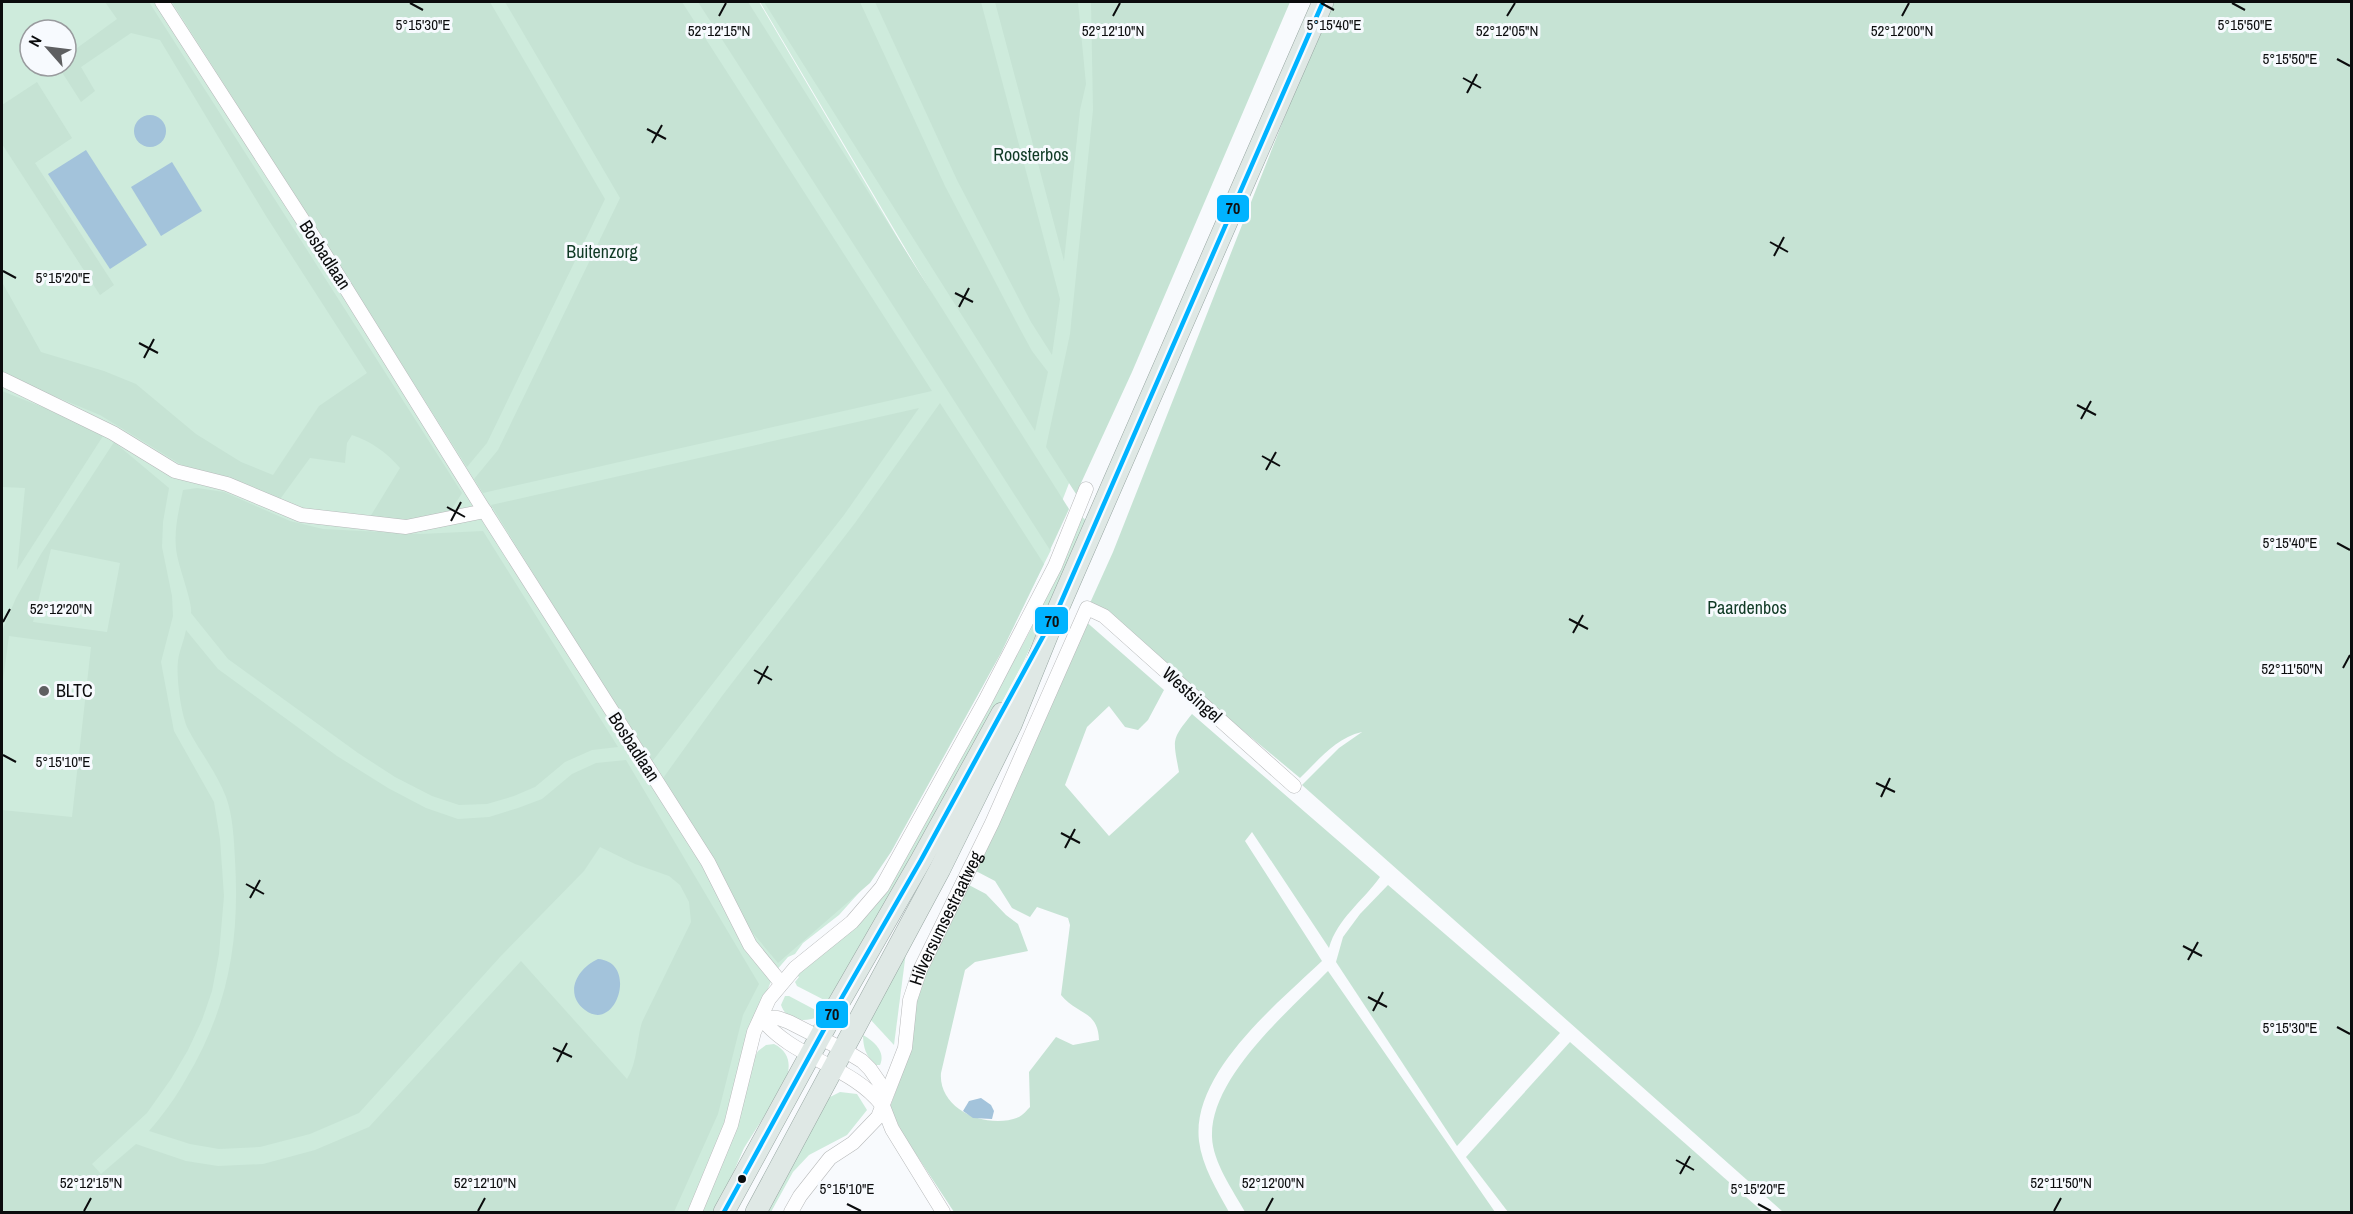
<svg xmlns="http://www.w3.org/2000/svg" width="2353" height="1214" viewBox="0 0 2353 1214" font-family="'Archivo Narrow',sans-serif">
<rect width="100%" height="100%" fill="#f8fafd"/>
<!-- green -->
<g fill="#ceebdc" fill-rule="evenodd">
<path d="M2 2H759L1059 512 1047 543 1051 550 982 687 865 886 839 915 803 943 795 954 788 957 775 972 748 1036 733 1103 689 1212H2ZM30 30H66V66H30Z"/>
<polygon points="760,2 1256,2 1059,509"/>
<polygon points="1082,517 1087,521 1024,661 971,760 832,1004 797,986 795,982 799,977 796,974 901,865 1030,631"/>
<polygon points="906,952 894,1045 870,1019"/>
<path d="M785 996H789L823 1014C809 1023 787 1023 781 1005Z"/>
<path d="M863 1035C874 1041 886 1052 880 1065H875C866 1056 863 1047 863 1035Z"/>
<path d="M774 1044C792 1053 791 1069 784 1085L744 1148 716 1212H702L734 1131 752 1062 758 1051 766 1045Z"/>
<polygon points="840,1092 857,1094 867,1110 847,1135 809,1155 793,1172 771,1212 755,1212 820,1102"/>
</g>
<!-- forest -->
<g fill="#c6e3d4" fill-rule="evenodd">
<path d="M105 2H149L462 493 450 512 407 520 370 517 400 468C386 452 372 442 352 435L347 443 345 463 310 458 278 502 180 464 100 415 3 375 2 282 41 352 104 371 136 384 196 434 241 462 273 475 319 406 367 373 266 216 160 40 131 33 81 67 95 91 81 102 58 66H66V56L117 19Z"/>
<polygon points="172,2 490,2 605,199 487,443 467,467"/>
<polygon points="505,2 682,2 932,391 483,493 474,479 498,450 620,198"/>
<polygon points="698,2 748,2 1069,509 1050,550"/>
<polygon points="764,2 860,2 945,186 1020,329 1032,351 1048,372 1035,431"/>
<polygon points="875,2 981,2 1060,299 1052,355 1031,322 957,180"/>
<polygon points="995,2 1078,2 1086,84 1080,110 1064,261"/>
<polygon points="1091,2 1290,2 1132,372 1076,494 1046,447 1070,334 1093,110"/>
<path d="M1330 2H2351V1212H1783L1302 785 1339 748 1362 732C1335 738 1319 760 1300 778L1090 603 1113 552Z"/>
<polygon points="37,82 72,138 35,163 114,285 100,295 2,144 2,105"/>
<polygon points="2,391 80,422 103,436 17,570 25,488 2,487"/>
<polygon points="940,403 1044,564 1001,653 891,852 870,883 778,963 742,920 661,781 722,696 855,523"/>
<polygon points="919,408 844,515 651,763 491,505"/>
<path d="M114 442 169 488 163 522 162 547 172 596 173 616 161 662 174 731 214 802 220 839 224 896 219 954 212 991 202 1020 188 1050 171 1079 147 1113 92 1164 101 1174 136 1144 186 1161 218 1166 263 1164 315 1150 369 1127 521 961 627 1079C638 1061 636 1041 642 1022L691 922 689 902 680 885 669 876 635 864 600 847 584 871 500 957 359 1113 310 1134 260 1147 219 1149 190 1144 149 1131C163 1115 176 1097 186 1079 228 1009 240 941 235 860 234 840 233 816 226 797 217 773 200 752 188 729 181 715 176 676 178 661 179 651 184 641 186 630L218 669 337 756 388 788 426 808 458 819 489 817 518 808 542 799 572 774 596 763 626 760 759 984 743 1015 718 1114 674 1212H2V810L72 817 91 647 9 636 2 688V631L16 598 41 554ZM51 549 120 563 107 632 33 622Z"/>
<path d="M197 488 224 492 290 521 323 529 420 534 483 531 618 747 592 750 565 762 535 787 514 796 487 804 459 805 432 796 395 777 358 753 228 659 191 613C193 602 177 564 176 548 174 529 179 509 183 490Z"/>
<path d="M1083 619 1164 690 1148 720 1138 730 1125 727 1109 706 1087 727 1065 785 1109 836 1179 772C1173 739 1171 740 1192 714L1380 877C1363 901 1337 919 1329 948L1252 832 1245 841 1322 961C1278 1003 1191 1073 1199 1141 1202 1166 1217 1190 1229 1212H954L902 1133 890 1107 911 1050 917 996 925 971 967 884 986 894 1006 915 1018 924 1028 951 975 962 965 970 941 1073C938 1110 988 1130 1019 1117 1023 1115 1027 1110 1030 1107L1029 1072 1056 1037 1073 1045 1099 1040C1098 1010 1077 1015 1061 995L1070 925 1068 918 1037 907 1030 917 1012 908 995 881 974 870Z"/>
<polygon points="1388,885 1560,1033 1457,1146 1336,962 1343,937 1360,914"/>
<path d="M1328 971 1495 1212H1245C1233 1190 1213 1163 1212 1137 1210 1077 1289 1011 1328 971Z"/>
<polygon points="1570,1042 1763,1212 1508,1212 1466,1157"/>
</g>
<!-- water -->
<g fill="#a3c3db">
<circle cx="150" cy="131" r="16"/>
<polygon points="86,150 147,245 110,269 48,174"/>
<polygon points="172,162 202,211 161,236 131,187"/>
<path d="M598 959C639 962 616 1034 585 1010 563 993 578 968 598 959Z"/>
<polygon points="981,1098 991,1105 994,1111 992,1119 973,1118 963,1111 969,1101"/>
</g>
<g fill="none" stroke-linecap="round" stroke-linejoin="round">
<!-- street casing -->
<g stroke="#b7b9ba" stroke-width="15">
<g id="street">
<polyline points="162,2 324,253 477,499 708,862 750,945 781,983"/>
<polyline points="2,379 113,433 175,471 227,484 301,515 406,527 485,511"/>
<polyline points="761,1018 778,1018 789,1022 844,1050 862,1061 870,1069 879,1082 883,1106 892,1129 943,1212"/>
<path d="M761 1018C793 1059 851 1065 882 1105"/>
<polyline points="695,1212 731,1125 754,1032 769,999 795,968 852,922 882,887 985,701 1055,566 1086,489"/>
<path id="s1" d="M791 1212 800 1196 830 1158 853 1143 878 1117 905 1048 910 1000 920 970 992 823 1087 608 1104 616 1294 786"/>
</g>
</g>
<!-- primary casing -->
<g stroke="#97a6a2" stroke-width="22">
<g id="primary">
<polyline points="724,1212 833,1013 921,860 1002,713"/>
<polyline points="756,1212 940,869 1011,725 1058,609 1323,2"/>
</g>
</g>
<!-- street -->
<use href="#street" stroke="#fefeff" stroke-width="14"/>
<!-- primary -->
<use href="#primary" stroke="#dfe8e5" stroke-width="21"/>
<!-- bus-1 casing -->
<g stroke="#f7fafe" stroke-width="9">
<polyline id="bus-1" points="724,1212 833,1013 921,860 1058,609 1323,2"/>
</g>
<!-- bus-1 -->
<use href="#bus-1" stroke="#00b3ff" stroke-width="4.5"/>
</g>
<!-- ticks -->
<path fill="none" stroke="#0b0c0d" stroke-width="2" d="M410 3 423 10M1321 3 1334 10M2232 3 2245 10M719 16 726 3M1113 16 1120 3M1507 16 1515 3M1902 16 1909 3M2337 59 2350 66M1463 78 1481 88M1467 93 1477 74M647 129 666 139M652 143 662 125M1770 242 1788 252M1774 256 1784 237M3 271 16 278M955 293 973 302M959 307 969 288M139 343 158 353M144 358 154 339M2077 405 2096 415M2081 419 2091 401M1262 456 1280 466M1266 470 1276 452M447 507 465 517M451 521 461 502M2337 543 2350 550M1569 619 1588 629M3 622 10 609M1573 633 1583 615M2343 668 2350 655M754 670 772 680M758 684 768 666M3 755 16 762M1876 783 1895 792M1881 797 1890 778M1061 833 1080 843M1065 848 1075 829M246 884 264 894M250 898 260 880M2183 946 2202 956M2188 960 2198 942M1368 997 1387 1007M1373 1011 1383 992M2337 1027 2350 1034M553 1048 572 1057M557 1062 567 1043M1676 1160 1694 1170M1680 1174 1690 1156M847 1204 861 1211M1758 1204 1771 1211M84 1211 91 1198M478 1211 485 1198M1266 1211 1273 1198M2054 1211 2061 1198"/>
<!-- markers -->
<circle fill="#5e5f61" stroke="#f7fafe" stroke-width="2" cx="44" cy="691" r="6"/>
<circle fill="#0b0c0d" stroke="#f7fafe" stroke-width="2" cx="742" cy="1179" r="5"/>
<g text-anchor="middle" stroke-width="6" stroke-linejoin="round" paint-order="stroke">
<!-- park labels -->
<g font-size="18" fill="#103a25" stroke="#f7fafe">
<text x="1031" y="161">Roosterbos</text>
<text x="602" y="258">Buitenzorg</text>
<text x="1747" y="614">Paardenbos</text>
</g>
<!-- street labels -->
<g font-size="18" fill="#0b0c0d" stroke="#f7fafe">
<text transform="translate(325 255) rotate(57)" y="6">Bosbadlaan</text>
<text transform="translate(1192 695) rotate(42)" y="6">Westsingel</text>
<text transform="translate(634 747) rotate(57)" y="6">Bosbadlaan</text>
<text dy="6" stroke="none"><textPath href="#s1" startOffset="342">Hilversumsestraatweg</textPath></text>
</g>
<!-- poi labels -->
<g font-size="18" fill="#0b0c0d" stroke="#f7fafe" text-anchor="start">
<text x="56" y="697">BLTC</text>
</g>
</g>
<g font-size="15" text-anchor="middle" fill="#0b0c0d" stroke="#f7fafe" stroke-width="6" stroke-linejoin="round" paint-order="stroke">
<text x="423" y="30">5°15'30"E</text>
<text x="1334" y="30">5°15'40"E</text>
<text x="2245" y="30">5°15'50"E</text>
<text x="719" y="36">52°12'15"N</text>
<text x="1113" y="36">52°12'10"N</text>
<text x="1507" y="36">52°12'05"N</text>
<text x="1902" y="36">52°12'00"N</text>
<text x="2290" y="64">5°15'50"E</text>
<text x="63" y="283">5°15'20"E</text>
<text x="2290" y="548">5°15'40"E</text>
<text x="61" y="614">52°12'20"N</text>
<text x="2292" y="674">52°11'50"N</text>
<text x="63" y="767">5°15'10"E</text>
<text x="2290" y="1033">5°15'30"E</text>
<text x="91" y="1188">52°12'15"N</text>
<text x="485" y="1188">52°12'10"N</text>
<text x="1273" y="1188">52°12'00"N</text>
<text x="2061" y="1188">52°11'50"N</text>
<text x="847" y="1194">5°15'10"E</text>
<text x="1758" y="1194">5°15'20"E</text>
</g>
<g stroke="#f7fafe" stroke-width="2">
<rect x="1216" y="194" width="34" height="29" rx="6" fill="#00b3ff"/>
<rect x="1034" y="606" width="35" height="29" rx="6" fill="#00b3ff"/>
<rect x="815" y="1000" width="34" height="29" rx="6" fill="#00b3ff"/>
</g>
<g font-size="16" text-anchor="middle" font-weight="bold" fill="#111">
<text x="1233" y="214">70</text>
<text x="1052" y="627">70</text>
<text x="832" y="1020">70</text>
</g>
<!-- border -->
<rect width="2353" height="1214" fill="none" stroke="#0b0c0d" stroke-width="6"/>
<!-- north arrow -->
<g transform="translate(48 48) rotate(298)"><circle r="28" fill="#f7fafe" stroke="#999b9e" stroke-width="1.5"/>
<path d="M0-4.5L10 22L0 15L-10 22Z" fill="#5e5f61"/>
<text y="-9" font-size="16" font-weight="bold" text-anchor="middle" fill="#0b0c0d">N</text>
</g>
</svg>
